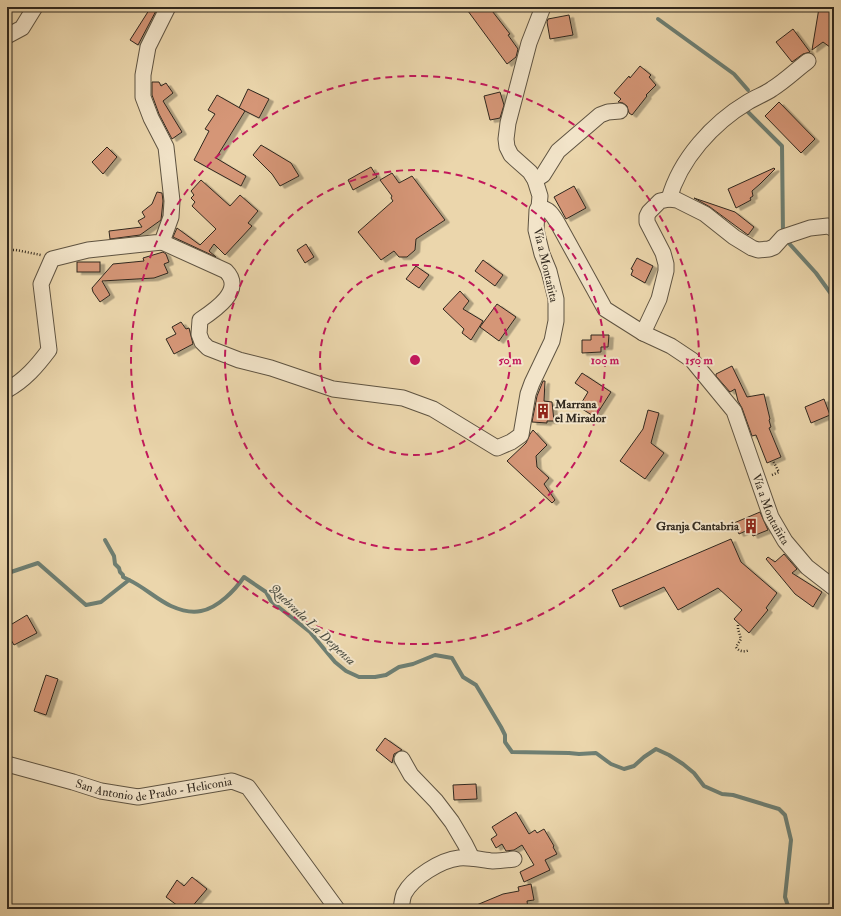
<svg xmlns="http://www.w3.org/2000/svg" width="841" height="916" viewBox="0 0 841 916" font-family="'IM FELL Double Pica',serif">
<defs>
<filter id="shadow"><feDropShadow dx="4.5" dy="2.5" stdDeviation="0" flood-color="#0004"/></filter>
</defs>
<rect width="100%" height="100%" fill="#ebd6ac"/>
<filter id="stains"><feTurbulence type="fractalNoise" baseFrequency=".005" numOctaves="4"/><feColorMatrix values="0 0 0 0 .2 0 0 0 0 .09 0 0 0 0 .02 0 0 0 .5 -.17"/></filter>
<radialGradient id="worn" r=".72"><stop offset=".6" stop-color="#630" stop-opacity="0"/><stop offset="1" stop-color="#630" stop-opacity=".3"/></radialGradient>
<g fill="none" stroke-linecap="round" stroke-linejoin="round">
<!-- stream -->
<g stroke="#6e7f73" stroke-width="4">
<polyline points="658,19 734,74 748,90"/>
<polyline points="747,111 782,146 783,234"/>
<polyline points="786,240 816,273 834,298"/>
<polyline points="105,540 114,556 115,564 119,568 120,572 123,575 123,577 129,580"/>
<path d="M7 571 11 572 38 563 86 605 101 602 129 580C144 587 156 599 171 606 180 610 192 613 201 611 218 608 235 590 244 577L266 592 271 601 310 632 335 662 346 671 359 677H375L386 675 399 667 413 664 435 655 452 658 463 677 476 685 482 695 501 727 505 735V742L512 752 569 753 579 754 596 753 611 764 624 769 634 766 644 757 656 749 669 755 683 764 694 773 704 786 722 794 733 795 779 809 785 815 791 840 785 897 789 909"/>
</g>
</g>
<!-- building -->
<g fill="#d59677" stroke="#30281e" filter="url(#shadow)">
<polygon points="151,7 158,7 138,45 130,40"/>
<polygon points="465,7 489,7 510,34 508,35 518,49 516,57 507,64"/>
<polygon points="819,8 834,10 834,50 823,42 812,50"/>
<polygon points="569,15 573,35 550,39 547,22 548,19"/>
<polygon points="793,29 810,52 803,54 792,62 776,42"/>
<polygon points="640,66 651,75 649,77 656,85 646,95 647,96 632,115 629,113 627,106 623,103 618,102 621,99 614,93 629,76 630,78"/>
<polygon points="152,82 159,82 161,86 166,83 173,93 163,101 182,132 172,139 159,114 152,95"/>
<polygon points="248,89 269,99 259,118 239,108"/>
<polygon points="500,92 504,105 500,118 490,120 484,96"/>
<polygon points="217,95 245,111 216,158 246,176 241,186 194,160 209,131 205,129 215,114 208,110"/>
<polygon points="779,102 815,139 801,153 765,116"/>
<polygon points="261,145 291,163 299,176 280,186 272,174 253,155"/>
<polygon points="107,147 117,157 103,174 92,162"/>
<polygon points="371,167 377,177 353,190 348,180"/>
<polygon points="774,168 775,169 760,184 752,191 753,196 750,198 751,200 736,208 728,189"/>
<polygon points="392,173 399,183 412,176 445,220 416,239 415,250 407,257 399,257 394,251 381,260 358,232 393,201 391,198 392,196 380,180"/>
<polygon points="201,180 230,206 240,195 258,211 248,223 252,226 225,255 214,244 209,251 216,257 173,237 177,228 200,245 216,229 192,206 195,202 191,198 194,195 191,191"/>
<polygon points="574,186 586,208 566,219 554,197"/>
<polygon points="157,192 162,193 163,201 161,220 140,235 110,239 109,231 142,227 138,221 145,217 142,212 152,204"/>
<polygon points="694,198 735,212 754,227 748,235 710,207"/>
<polygon points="306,244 314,257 305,263 297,250"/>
<polygon points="163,252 166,254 169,262 164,264 168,273 154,278 102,281 110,295 100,302 93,292 92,288 113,264 144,261 143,258"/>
<polygon points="637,258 653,266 645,283 631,275 633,270 631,269"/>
<polygon points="483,260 503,275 495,286 475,271"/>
<rect x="77" y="262" width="23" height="10"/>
<polygon points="416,266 429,275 419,288 406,279"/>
<polygon points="460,291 469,301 463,309 483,321 471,340 462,333 464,329 443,309"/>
<polygon points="497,304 516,317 499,341 480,327"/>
<polygon points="181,322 186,329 189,328 193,344 174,354 166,339 176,334 172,327"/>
<polygon points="591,335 609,335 608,347 601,347 601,352 582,353 582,340 591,340"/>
<polygon points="732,366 747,397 764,394 770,419 769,420 771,427 769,428 781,457 767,463 756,435 752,436 742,408 738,401 735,389 730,392 716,376 716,374"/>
<polygon points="582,373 611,392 595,417 579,407 588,392 575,383"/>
<polygon points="543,381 545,381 544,401 552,402 554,421 547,421 547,423 532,422 537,396"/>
<polygon points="824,399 830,415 811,423 805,407"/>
<polygon points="648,410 659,413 651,443 664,453 645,479 620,461 643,429"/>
<polygon points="533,430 547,445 536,456 537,467 549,478 544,484 555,500 552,503 507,461 526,443 530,434"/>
<polygon points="760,512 768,530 753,536 750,529 739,534 734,523"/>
<polygon points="731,539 741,562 777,593 766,608 768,610 749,633 734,619 742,610 718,588 678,610 664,587 620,607 612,590"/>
<polygon points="784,554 797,569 792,573 822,592 813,607 795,594 766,559 768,557 775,562"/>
<polygon points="27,615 37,633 14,645 7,633 7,627"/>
<polygon points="46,675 58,679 46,715 34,711"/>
<polygon points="385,738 402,750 394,754 392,763 376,750"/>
<polygon points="476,784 477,799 454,800 453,785"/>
<polygon points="516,812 529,834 535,830 537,833 544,829 554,846 553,847 557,854 545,860 550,870 524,882 520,872 534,865 522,845 514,850 506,851 502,844 496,848 491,839 497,835 492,827"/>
<polygon points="192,877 207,889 190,909 182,909 166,897 177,880 184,886"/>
<polygon points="531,884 534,900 527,901 528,909 467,909 503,894 519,891 518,887"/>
</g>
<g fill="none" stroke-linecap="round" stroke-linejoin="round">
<!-- minor casing -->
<g stroke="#5f5442" stroke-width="17">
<g id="minor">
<polyline points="7,36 22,28 35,7"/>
<polyline points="535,180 543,175 558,151 600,115 608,112 620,111"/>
<path d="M669 199C680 159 713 123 748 102 756 97 765 94 772 89 785 81 796 70 808 61"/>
<polyline points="539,207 540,196 535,180 530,172 511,155 507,147 506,139 508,123 529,43 543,7"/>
<path id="s1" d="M162 242 226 271C245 290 215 310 200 320L199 334 202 342 208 348 239 360 271 368 333 389 403 398 433 409 497 448 511 442 521 435 528 394 532 383 552 341 556 321V299L549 271 542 254 536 230 537 210 539 207C549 209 552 214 557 222L605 309 643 333 671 346 692 360 734 411 771 517 785 541 807 567 834 588"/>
<polyline points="643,333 659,299 666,271 666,264 663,253 647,222 647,216 649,212 660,201 669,199 677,200 705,214 734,237 752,248 758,250 769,249 774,247 783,237 810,228 828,226 834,229"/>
<path d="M7 390C25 380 37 366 49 350L41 284 52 259 88 250 162 242 171 217 172 201 166 147 151 118 143 97V75L148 47 168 7"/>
<polyline points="402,759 411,775 436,801 452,822 465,844 472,858"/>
<path id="s2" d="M7 764 73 782 101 791 138 797 232 781 248 787 337 909"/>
<path d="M401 909C402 904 402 899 404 894 413 877 441 860 459 858 471 857 482 860 493 861 500 861 507 860 514 859"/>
</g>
</g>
<!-- path -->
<g stroke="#30281e" stroke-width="2.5" stroke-dasharray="1 2" stroke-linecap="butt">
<polyline points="7,250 16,250 41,255"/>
<polyline points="772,475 779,472 773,461"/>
<path d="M738 625V629L741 639 736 647C739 652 745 652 749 650"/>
</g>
<!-- minor -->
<use href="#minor" stroke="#f2e4c9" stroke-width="15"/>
</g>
<!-- distance rings -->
<g fill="none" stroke="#c2185b" stroke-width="2" stroke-dasharray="7 5">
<circle cx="415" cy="360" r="95"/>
<circle cx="415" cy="360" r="190"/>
<circle cx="415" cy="360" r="284"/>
</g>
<!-- icons -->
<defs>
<g id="building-bare" transform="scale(1.2)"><path d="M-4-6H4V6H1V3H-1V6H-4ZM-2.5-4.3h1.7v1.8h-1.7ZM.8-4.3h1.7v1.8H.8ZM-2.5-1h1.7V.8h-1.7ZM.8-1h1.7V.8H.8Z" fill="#8f2418" stroke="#f2e4c9" stroke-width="2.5" paint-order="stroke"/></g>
</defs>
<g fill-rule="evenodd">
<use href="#building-bare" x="543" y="411"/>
<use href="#building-bare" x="751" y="526"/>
</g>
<g text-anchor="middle" stroke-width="4" stroke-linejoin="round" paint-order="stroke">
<!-- street labels -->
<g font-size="12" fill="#30281e" stroke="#f2e4c9">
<text transform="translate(546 265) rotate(77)" y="4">Vía a Montañita</text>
<text dy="4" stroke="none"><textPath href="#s1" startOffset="1136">Vía a Montañita</textPath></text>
<text dy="4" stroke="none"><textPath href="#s2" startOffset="151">San Antonio de Prado - Heliconia</textPath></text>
</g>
<!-- poi labels -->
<g font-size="12" font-weight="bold" fill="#30281e" stroke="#f2e4c9" text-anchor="start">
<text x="555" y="408">Marrana<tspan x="555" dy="14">el Mirador</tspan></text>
<text x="739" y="530" text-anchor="end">Granja Cantabria</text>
</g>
<!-- water labels -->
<g font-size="13" font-style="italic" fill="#4a4c41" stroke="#f2e4c9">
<text transform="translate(313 624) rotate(43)" y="5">Quebrada La Despensa</text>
</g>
</g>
<circle cx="415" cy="360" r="6" fill="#c2185b" stroke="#f2e4c9" stroke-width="2"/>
<g font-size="12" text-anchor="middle" font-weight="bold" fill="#c2185b" stroke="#f2e4c9" stroke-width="4" stroke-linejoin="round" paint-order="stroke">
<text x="510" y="364">50 m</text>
<text x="605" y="364">100 m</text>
<text x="699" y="364">150 m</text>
</g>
<!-- margin -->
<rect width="841" height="916" fill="none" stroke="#ebd6ac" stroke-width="24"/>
<rect x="8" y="8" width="825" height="900" fill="none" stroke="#30281e" stroke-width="2"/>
<rect x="12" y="12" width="817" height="892" fill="none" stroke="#30281e"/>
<rect width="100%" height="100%" filter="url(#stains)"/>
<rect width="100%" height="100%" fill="url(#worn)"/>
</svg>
